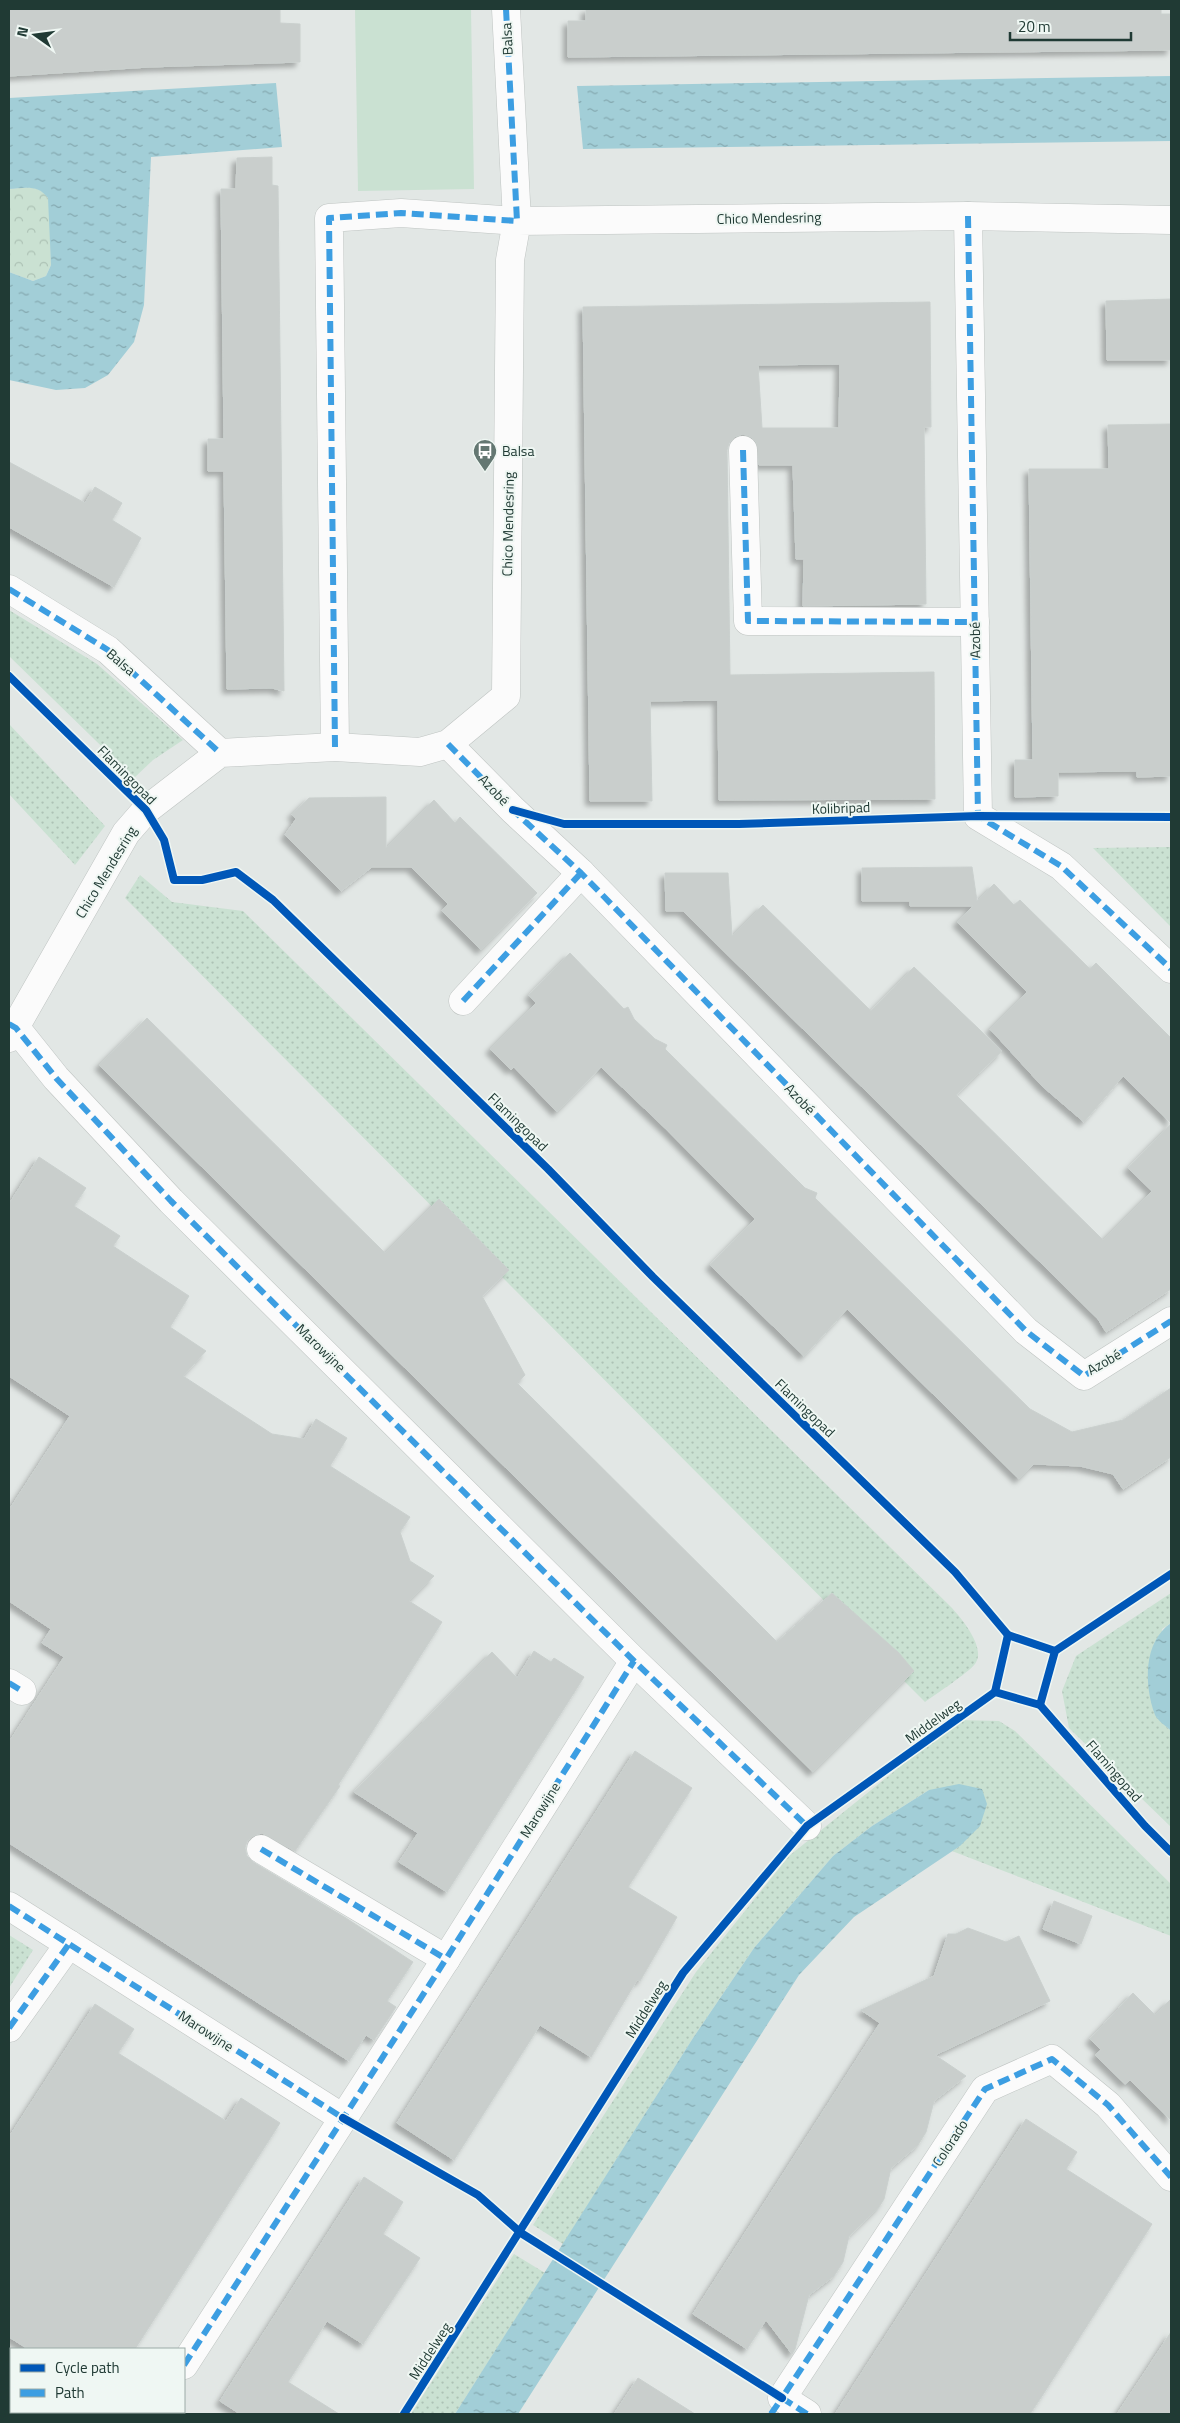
<svg xmlns="http://www.w3.org/2000/svg" width="1180" height="2423" viewBox="0 0 1180 2423" font-family="'Titillium Web',sans-serif">
<defs>
<pattern id="grass-dots" width="8" height="8" patternUnits="userSpaceOnUse" patternTransform="scale(1.25)"><rect width="8" height="8" fill="#cae1d2"/><path d="M2 2h.1M6 6h.1" fill="none" stroke="#adc2b5" stroke-width="1.8" stroke-linecap="round"/></pattern>
<pattern id="forest-crowns" width="20" height="18" patternUnits="userSpaceOnUse" patternTransform="scale(1.25)"><rect width="20" height="18" fill="#cae1d2"/><path d="M2 6a3 3 0 1 1 6 0M12 15a3 3 0 1 1 6 0" fill="none" stroke="#adc2b5"/></pattern>
<pattern id="water-ripples" width="26" height="14" patternUnits="userSpaceOnUse" patternTransform="scale(1.25)"><rect width="26" height="14" fill="#a2ced7"/><path d="M2 4q2-2 4 0t4 0M15 11q2-2 4 0t4 0" fill="none" stroke="#84a8af"/></pattern>
<filter id="shadow"><feDropShadow dx="-4.5" dy="4.5" stdDeviation="2.5" flood-color="#0004"/></filter>
</defs>
<rect width="100%" height="100%" fill="#e2e7e5"/>
<!-- grass -->
<g fill="url(#grass-dots)">
<polygon points="9,610 97,664 183,740 153,760 134,778 9,656"/>
<polygon points="9,724 105,826 75,865 9,794"/>
<polygon points="1171,847 1171,927 1093,848"/>
<path d="M140 875 172 902 243 911 951 1607C961 1618 987 1648 975 1664 968 1673 936 1694 925 1702L125 898Z"/>
<polygon points="1171,1593 1171,1623 1162,1629 1156,1716 1171,1731 1171,1827 1069,1728 1062,1691 1076,1656"/>
<polygon points="958,1720 999,1721 1015,1731 1171,1884 1171,1936 952,1851 960,1846 929,1790 872,1826 833,1856 754,1948 693,2038 563,2244 533,2225 696,1972 789,1856"/>
<polygon points="9,1935 33,1950 9,1988"/>
<polygon points="514,2254 545,2273 455,2414 411,2414"/>
</g>
<!-- forest -->
<path fill="url(#forest-crowns)" d="M31 187C43 191 48 193 50 206L51 265 46 276 33 281 9 272V189Z"/>
<!-- garden -->
<polygon fill="#cae1d2" points="355,9 471,9 474,189 358,191"/>
<!-- water -->
<g fill="url(#water-ripples)">
<polygon points="1171,76 1171,141 583,149 577,86"/>
<path d="M276 83 282 147 151 157 144 305 134 342 108 375 85 388 56 390 9 380V272L33 281 46 276 51 265 48 198C38 184 24 188 9 189V98Z"/>
<path d="M1171 1623V1731C1166 1726 1158 1721 1155 1715 1144 1685 1143 1642 1171 1623Z"/>
<polygon points="959,1784 982,1789 987,1804 980,1826 960,1846 854,1917 799,1975 518,2414 455,2414 693,2038 754,1948 833,1856 872,1826 929,1790"/>
</g>
<!-- building -->
<g fill="#c9cecc" stroke="#cad0ce" fill-rule="evenodd" filter="url(#shadow)">
<polygon points="27,9 280,9 280,23 300,24 300,62 149,67 9,76 9,10"/>
<polygon points="586,9 1161,9 1161,14 1171,14 1171,50 568,57 568,21 586,21"/>
<polygon points="272,157 272,185 278,186 284,691 272,688 227,689 224,471 208,471 208,439 224,439 221,189 236,189 237,158"/>
<polygon points="1171,299 1171,360 1107,360 1106,301"/>
<path d="M930 302 931 427H924L926 604 803 606 804 559H796L793 465H759L756 442 751 437 743 434 734 437 729 443 727 450 730 675 934 672 935 799 719 800 718 700 650 701 652 801H590L583 307ZM840 364 839 428H762L758 365Z"/>
<polygon points="1171,424 1171,776 1137,777 1137,771 1058,772 1058,796 1015,797 1015,760 1033,760 1029,469 1109,469 1108,425"/>
<polygon points="9,462 85,503 95,487 122,503 112,520 141,538 114,587 9,527"/>
<polygon points="386,797 386,848 434,800 455,823 460,817 537,893 481,950 442,911 448,904 411,867 372,867 341,891 285,835 296,819 292,814 309,798"/>
<polygon points="972,867 977,901 994,884 1014,905 1020,900 1090,969 1096,963 1171,1038 1171,1123 1123,1076 1084,1122 1042,1086 990,1029 1027,992 957,922 973,906 910,906 910,901 862,901 862,868"/>
<polygon points="665,873 728,873 732,936 763,905 871,1011 914,967 1002,1051 956,1095 1103,1240 1152,1191 1128,1168 1171,1124 1171,1289 1106,1332 1098,1319 683,911 666,911"/>
<polygon points="570,953 624,1009 628,1007 634,1019 655,1039 667,1045 665,1049 805,1188 817,1193 815,1198 1030,1409 1072,1432 1123,1420 1171,1388 1171,1457 1123,1489 1113,1474 1080,1466 1034,1464 1019,1479 847,1309 804,1356 710,1265 755,1219 666,1129 601,1067 557,1112 514,1067 511,1070 490,1049 536,1003 529,995"/>
<polygon points="147,1018 385,1253 439,1199 509,1270 482,1296 525,1375 517,1383 777,1642 832,1593 899,1653 914,1671 813,1772 99,1065"/>
<polygon points="39,1157 86,1188 74,1206 120,1236 113,1246 189,1296 170,1327 206,1351 183,1376 272,1434 304,1439 316,1419 347,1438 330,1466 410,1517 400,1532 410,1561 434,1576 409,1601 442,1622 338,1785 340,1786 295,1851 262,1833 253,1836 247,1841 245,1848 247,1856 253,1862 346,1918 413,1962 387,2001 396,2007 374,2040 366,2035 349,2061 9,1843 9,1742 64,1657 42,1643 51,1629 9,1601 9,1510 70,1416 9,1376 9,1204"/>
<polygon points="534,1651 551,1662 554,1658 584,1677 447,1892 399,1862 418,1833 354,1792 492,1652 517,1678"/>
<polygon points="635,1751 692,1788 628,1887 677,1917 640,1981 637,1980 591,2057 540,2025 454,2160 397,2123"/>
<polygon points="1054,1901 1092,1916 1081,1944 1043,1929"/>
<polygon points="968,1928 1006,1942 1019,1936 1050,2001 935,2055 966,2076 934,2101 926,2132 918,2145 891,2168 884,2199 879,2207 849,2236 843,2262 834,2276 809,2295 795,2349 792,2354 766,2320 747,2349 693,2314 880,2023 861,2010 934,1976 948,1934 956,1934"/>
<polygon points="1133,1993 1155,2015 1171,1999 1171,2120 1130,2080 1125,2084 1095,2055 1101,2050 1090,2039"/>
<polygon points="95,2004 134,2029 118,2053 226,2121 241,2098 280,2123 135,2349 28,2349 9,2337 9,2137"/>
<polygon points="1026,2119 1077,2152 1066,2169 1152,2224 1042,2396 1030,2414 835,2414"/>
<polygon points="364,2177 403,2202 383,2234 420,2258 363,2344 327,2321 288,2382 339,2414 240,2414 220,2401"/>
<polygon points="1171,2332 1171,2414 1117,2414 1143,2375"/>
<polygon points="638,2378 695,2414 614,2414"/>
</g>
<g fill="none" stroke-linecap="round" stroke-linejoin="round">
<!-- minor casing -->
<g stroke="#bfc4c2" stroke-width="29">
<g id="minor">
<polyline points="968,216 978,816 1061,866 1171,969"/>
<polyline points="743,450 748,621 975,622"/>
<polyline points="9,589 108,650 220,753"/>
<polyline points="448,744 513,810 581,873 1026,1331 1084,1376 1171,1321"/>
<polyline points="335,747 329,218 401,213 517,221 506,9"/>
<polyline points="463,1001 581,873"/>
<polyline points="9,1024 16,1028 56,1078 171,1201 634,1661 807,1826"/>
<polyline points="9,1038 126,833 146,810 220,753 335,747 420,752 448,744 506,696 510,260 517,221 968,216 1171,220"/>
<polyline points="9,1683 22,1691"/>
<polyline points="261,1849 446,1959"/>
<polyline points="9,1906 343,2118"/>
<polyline points="9,2028 69,1944"/>
<polyline points="184,2365 446,1959 634,1661"/>
<polyline points="152,2414 154,2412"/>
<polyline points="807,2414 782,2398 985,2089 1052,2059 1108,2105 1171,2177"/>
</g>
</g>
<!-- minor -->
<use href="#minor" stroke="#fbfbfb" stroke-width="28"/>
<!-- quiet -->
<g stroke="#3c9ee2" stroke-width="6" stroke-dasharray="12 6" stroke-linecap="butt">
<polyline points="968,216 978,816 1061,866 1171,969"/>
<polyline points="743,450 748,621 975,622"/>
<polyline points="9,589 108,650 220,753"/>
<polyline points="448,744 513,810 581,873 1026,1331 1084,1376 1171,1321"/>
<polyline points="335,747 329,218 401,213 517,221 506,9"/>
<polyline points="463,1001 581,873"/>
<polyline points="9,1024 16,1028 56,1078 171,1201 634,1661 807,1826"/>
<polyline points="9,1683 22,1691"/>
<polyline points="261,1849 446,1959"/>
<polyline points="9,1906 343,2118"/>
<polyline points="9,2028 69,1944"/>
<polyline points="184,2365 446,1959 634,1661"/>
<polyline points="152,2414 154,2412"/>
<polyline points="771,2414 782,2398"/>
<polyline points="807,2414 782,2398 985,2089 1052,2059 1108,2105 1171,2177"/>
</g>
<!-- cycleway casing -->
<g stroke="#eff7f3" stroke-width="11">
<g id="cycleway">
<polyline points="9,676 146,810 164,840 174,880 202,880 236,872 273,900 548,1169 653,1277 955,1572 1008,1635"/>
<polyline points="513,810 564,824 739,824 978,816 1171,817"/>
<polyline points="995,1692 1008,1635 1055,1651"/>
<polyline points="1040,1705 1145,1826 1171,1852"/>
<polyline points="343,2118 478,2195 521,2233 782,2398"/>
<polyline points="404,2414 683,1973 807,1826 995,1692 1040,1705 1055,1651 1171,1574"/>
</g>
</g>
<!-- cycleway -->
<use href="#cycleway" stroke="#0057b8" stroke-width="8"/>
</g>
<!-- icons -->
<defs>
<g id="bus-pin" transform="scale(1.25)"><path d="M0 17L-7.5 6A9.5 9.5 0 1 1 7.5 6Z" fill="#647772" stroke="#eff7f3"/><path d="M-5-6H5V4H4V6H2V4H-2V6H-4V4H-5ZM-3.5-4V0h7V-4ZM-3.5 1.2v1.5H-2V1.2ZM2 1.2v1.5H3.5V1.2Z" fill="#fff"/></g>
</defs>
<g fill-rule="evenodd">
<use href="#bus-pin" x="485" y="451"/>
</g>
<g text-anchor="middle" stroke-width="4" stroke-linejoin="round" paint-order="stroke">
<!-- street labels -->
<g font-size="14" fill="#203a34" stroke="#eff7f3">
<text transform="translate(507 39) rotate(-93)" y="5">Balsa</text>
<text transform="translate(769 218) rotate(-1)" y="5">Chico Mendesring</text>
<text transform="translate(508 524) rotate(-89)" y="5">Chico Mendesring</text>
<text transform="translate(975 640) rotate(-91)" y="5">Azobé</text>
<text transform="translate(121 662) rotate(41)" y="5">Balsa</text>
<text transform="translate(127 775) rotate(45)" y="5">Flamingopad</text>
<text transform="translate(494 790) rotate(46)" y="5">Azobé</text>
<text transform="translate(841 808) rotate(-2)" y="5">Kolibripad</text>
<text transform="translate(106 872) rotate(-59)" y="5">Chico Mendesring</text>
<text transform="translate(800 1099) rotate(46)" y="5">Azobé</text>
<text transform="translate(518 1122) rotate(44)" y="5">Flamingopad</text>
<text transform="translate(321 1348) rotate(44)" y="5">Marowijne</text>
<text transform="translate(1104 1362) rotate(-30)" y="5">Azobé</text>
<text transform="translate(805 1408) rotate(44)" y="5">Flamingopad</text>
<text transform="translate(933 1721) rotate(-36)" y="5">Middelweg</text>
<text transform="translate(1114 1771) rotate(49)" y="5">Flamingopad</text>
<text transform="translate(540 1810) rotate(-58)" y="5">Marowijne</text>
<text transform="translate(646 2009) rotate(-58)" y="5">Middelweg</text>
<text transform="translate(206 2031) rotate(33)" y="5">Marowijne</text>
<text transform="translate(950 2143) rotate(-57)" y="5">Colorado</text>
<text transform="translate(430 2351) rotate(-57)" y="5">Middelweg</text>
</g>
<!-- poi labels -->
<g font-size="14" fill="#203a34" stroke="#eff7f3" text-anchor="start">
<text x="502" y="456">Balsa</text>
</g>
</g>
<!-- border -->
<rect width="1180" height="2423" fill="none" stroke="#203a34" stroke-width="20"/>
<!-- legend -->
<rect x="10" y="2348" width="175" height="65" fill="#eff7f3" stroke="#9caba7"/>
<rect x="20" y="2364" width="25" height="8" fill="#0057b8" stroke="#9caba7"/>
<text x="55" y="2373" font-size="15" fill="#203a34">Cycle path</text>
<rect x="20" y="2389" width="25" height="8" fill="#3c9ee2" stroke="#9caba7"/>
<text x="55" y="2398" font-size="15" fill="#203a34">Path</text>
<!-- north arrow -->
<g transform="translate(35 35) rotate(284)" stroke="#eff7f3" stroke-width="4" paint-order="stroke">
<path d="M0-4L9 19L0 12L-9 19Z" fill="#203a34"/>
<text y="-8" font-size="14" font-weight="bold" text-anchor="middle" fill="#203a34">N</text>
</g>
<!-- scale -->
<path d="M1010 32v8h121v-8" fill="none" stroke="#203a34" stroke-width="2.5"/>
<text x="1018" y="32" font-size="15" fill="#203a34" stroke="#eff7f3" stroke-width="4" paint-order="stroke">20 m</text>
</svg>
